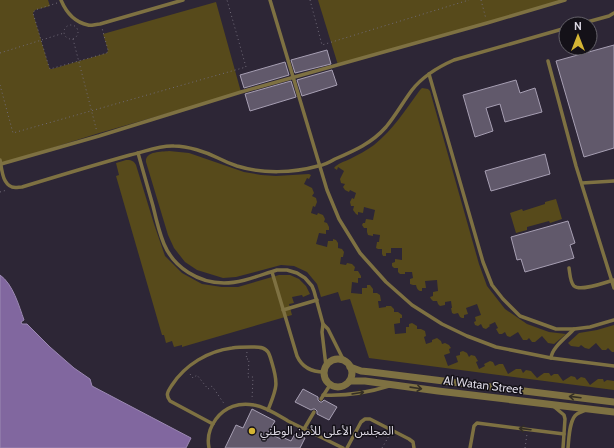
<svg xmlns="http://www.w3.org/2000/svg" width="614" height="448" viewBox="0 0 614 448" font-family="Cabin,'Noto Sans Arabic',sans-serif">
<rect width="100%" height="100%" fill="#2d2636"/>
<!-- green -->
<g fill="#574a1b">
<polygon points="0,0 48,0 50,6 35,10 33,13 49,67 50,69 52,69 107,53 108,50 103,34 216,2 241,92 96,134 1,164 0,160"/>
<polygon points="318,0 565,0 338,65"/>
<path d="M422 88 428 89 430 91 479 264 487 286 505 309 527 324 549 332 566 334 554 344 548 343 542 336 535 342H532L529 338 527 340H523L518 332 510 337 507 336 505 332 502 334H499L496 329 498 328 495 322 489 325 490 326 486 329 483 328 481 324 478 326 475 325 474 322 476 321 475 317 481 315 477 304 466 308 468 314 464 315V318H462L460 317 458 313 454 314 452 313 451 308H452L451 301 445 302V305L440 306 438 304 437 301H433L431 299 430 297 433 296V292L438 291 437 280 425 281 426 288H422V291C418 291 417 289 416 285H413L410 284V279L413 278 412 272H405V274H400L398 272V268H394L392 266V263L395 262V259L402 260V248H391V253H386V256H383L382 254V249H378L376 248 377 242H379L380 235 373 234V236L368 235 367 232V228H364L362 225 363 223H365L366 219 373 220 375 210 364 207 363 213 358 212V215L356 214 353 210 354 206H351L350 202 352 198 354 199 356 193 350 190 349 192 345 190 343 187 345 184 341 183 340 179 344 171 338 167 337 170 334 168C338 163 344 162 350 159 358 155 367 150 374 145 393 130 406 109 420 90Z"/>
<path d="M169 151 189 153 244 172 261 175 276 176 309 174 311 175 309 179 307 178 304 184 312 188 314 193 312 196 316 198 317 202 315 207 313 206 311 213 317 215 318 213 323 215 325 219 324 222 327 223 329 227V230H326V234L319 233 316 244 327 247 328 241H333V239L336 240 338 243V248L342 249 344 252 343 257H341L340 264 346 265 347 263 352 264 355 267 354 271H358L361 276V278H358V283L352 282 351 293 362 294V288H367V285H370L373 289V293H377L380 295 381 301H378L379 308 386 307V306H391L394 309V312H398L402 315V318H400V323L394 324 395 334 406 333V327H409V324L412 323 417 326V329H421L425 331 426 336 424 337 426 344 432 342V340L437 338 441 341 442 344 445 343 449 345 451 348 449 349 450 353 444 355 448 366 458 362 456 356 460 355V352L463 351 467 353 469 357 471 355 475 356 478 361 476 362 479 369 485 366 484 364 490 361 493 362 495 366 499 364H503L508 374 516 369H521L523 373 526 370 531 371 537 378 544 373H549L551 376 554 374H558L563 381 571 376 575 377 577 380 581 377 585 378 590 385 598 379H603L604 382 607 380 614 381V390L369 358 350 299 341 301 338 292 321 297 317 284 307 272 294 266 281 265 236 277 223 278 197 270 185 262 174 248 168 235 146 162C145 151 161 152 169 151Z"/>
<path d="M126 160C131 160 133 160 136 165L154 224 165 256 182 273 202 284 222 287H238L279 275H290L299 279 306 286 310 294 303 297 302 295 292 297 294 303 289 304 292 315 182 347V345L174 347 172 341 166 343 164 335H162L116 176 119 175 116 163Z"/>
<polygon points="556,199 562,219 550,223 549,221 527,227 527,230 516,233 510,213 522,209 523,211 545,204 545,202"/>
<polygon points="614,325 614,352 612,352 608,348 606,350 602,350 596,343 589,349 585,348 581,345 579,347 571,346 568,343 579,333 597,330"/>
</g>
<!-- water -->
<path fill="#81679f" stroke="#9c89b3" d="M0 275C13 284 19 306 24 320L21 322 22 324H27L50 347 74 368 90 379 92 386 191 438 186 448H0Z"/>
<!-- building -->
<g fill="#61596b" stroke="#a79fb3">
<polygon points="614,45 614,148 584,157 556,61"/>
<polygon points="327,50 331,64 295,73 291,60"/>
<polygon points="285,62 289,75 244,88 240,75"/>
<polygon points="332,70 337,85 302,96 297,80"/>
<polygon points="516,80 520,93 535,88 542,112 505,122 500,104 486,108 493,131 475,137 463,95"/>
<polygon points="291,81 296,97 250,111 245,94"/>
<polygon points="545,154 550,174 491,191 485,171"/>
<polygon points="568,221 575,243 570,245 574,258 525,272 521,259 517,260 511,237"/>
<polygon points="303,389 318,397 318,400 320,402 322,402 324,400 337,407 329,420 317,414 317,411 315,409 313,409 311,410 295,402"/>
<polygon points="252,409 275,421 268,433 281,439 282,437 291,441 295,434 305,438 300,448 225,448 236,425 243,428"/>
</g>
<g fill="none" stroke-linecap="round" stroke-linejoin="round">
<!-- path -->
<g stroke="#716b79" stroke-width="1" stroke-dasharray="1 3" stroke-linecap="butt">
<polyline points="310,0 322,45 469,0"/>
<polyline points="481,0 486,19"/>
<polyline points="57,3 35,10 33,13 49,67 50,69 107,53 108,50 102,28"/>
<circle cx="71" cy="32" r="7"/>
<polyline points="73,39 97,132"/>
<polyline points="0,53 64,33"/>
<polyline points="0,85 13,133 246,67 227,0"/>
<polyline points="0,192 7,190"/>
<polyline points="247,352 246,359 249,359 248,377 253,377 252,400"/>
<polyline points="190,374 193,378 197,375 208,389 212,386 225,405"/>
<polyline points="382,448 390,434"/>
<polyline points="525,448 527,434"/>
</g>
<!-- lane -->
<g stroke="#7e7142" stroke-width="3.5">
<path d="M61 0C66 12 74 22 88 25 91 26 96 24 100 24L183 0"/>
<polyline points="270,0 327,190 339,219 360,253 386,282 412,305 442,324 467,336 496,347 551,358 614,366"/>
<polyline points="580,24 609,16 614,13"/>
<polyline points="548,61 576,166 614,288"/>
<polyline points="429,74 483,262 492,285 503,299 520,316 556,329 574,329 590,327 614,320"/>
<path d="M138 153C143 171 148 188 153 206 156 219 159 232 164 244 174 268 199 283 224 283 242 283 260 275 277 270H287L297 273 305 278 312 286 314 291 323 324 322 332 326 366"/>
<path d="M0 160C2 169 2 183 12 187 15 188 19 187 22 187 58 176 94 165 130 155 144 152 160 145 174 146 188 146 206 152 218 158 224 161 231 164 237 166 263 174 293 173 318 166 324 165 330 162 335 159 354 151 372 143 386 127 396 115 403 102 412 90 423 76 438 67 454 60L566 28"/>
<polyline points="1,164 99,136 241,92 487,23 565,0"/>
<polyline points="582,183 614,181"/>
<path d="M569 268C570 274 570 282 574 286 581 292 606 282 614 280"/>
<path d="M272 272 297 356C302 367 312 372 324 372"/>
<polyline points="283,310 317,300"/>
<polyline points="323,324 328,329 344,361"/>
<path d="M551 358C552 347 567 337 574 329"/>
<path d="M323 395C346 396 367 393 389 386"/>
<polyline points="321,399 330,385"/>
<polyline points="552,405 564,415 565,419 563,448"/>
<path d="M213 424 170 401C165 395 168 391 172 385 185 365 208 351 232 348 238 347 245 347 251 347 256 347 264 346 268 352 270 355 271 360 272 363 279 386 276 389 268 410"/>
<polyline points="304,429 314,412"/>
<path d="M209 448C207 438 210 427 216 419 225 407 239 402 254 405 266 407 278 415 288 421 306 430 325 439 343 448"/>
<polyline points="347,448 361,422 365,419 370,419 409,439 413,442 414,448"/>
<polyline points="470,448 474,426 477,423 564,434"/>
<path d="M568 448C569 439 569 419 577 414 580 412 584 411 586 410"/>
</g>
<!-- street -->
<g stroke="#7e7142" stroke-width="7">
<circle cx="338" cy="373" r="14"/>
<polyline points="350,367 361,371 371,372 614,402"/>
<polyline points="350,381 365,381 438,391 614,412"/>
</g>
</g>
<!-- one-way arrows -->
<defs><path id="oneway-shaft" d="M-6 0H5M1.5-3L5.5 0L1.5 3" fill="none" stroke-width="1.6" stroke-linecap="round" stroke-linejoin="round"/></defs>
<g stroke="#342e25">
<use href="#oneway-shaft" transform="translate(416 388) rotate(8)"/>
<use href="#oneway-shaft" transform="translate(358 393) rotate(-9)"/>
<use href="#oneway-shaft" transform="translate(575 397) rotate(-173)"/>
<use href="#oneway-shaft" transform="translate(525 429) rotate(-173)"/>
</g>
<!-- markers -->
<circle fill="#d5b534" stroke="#141118" stroke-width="1.5" cx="252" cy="431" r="4"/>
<g text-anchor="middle" stroke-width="3" stroke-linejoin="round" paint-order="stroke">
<!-- street labels -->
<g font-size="12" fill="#dcd8e3" stroke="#141118">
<text transform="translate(483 385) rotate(7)" y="4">Al Watan Street</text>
</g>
<!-- poi labels -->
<g font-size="12" fill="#dcd8e3" stroke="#141118" text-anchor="start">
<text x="260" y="435">المجلس الأعلى للأمن الوطني</text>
</g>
</g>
<!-- north arrow -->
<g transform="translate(578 36)"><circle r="19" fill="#141118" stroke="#646169"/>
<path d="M0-3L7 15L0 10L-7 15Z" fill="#d5b534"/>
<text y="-6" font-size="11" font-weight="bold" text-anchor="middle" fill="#dcd8e3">N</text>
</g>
</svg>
